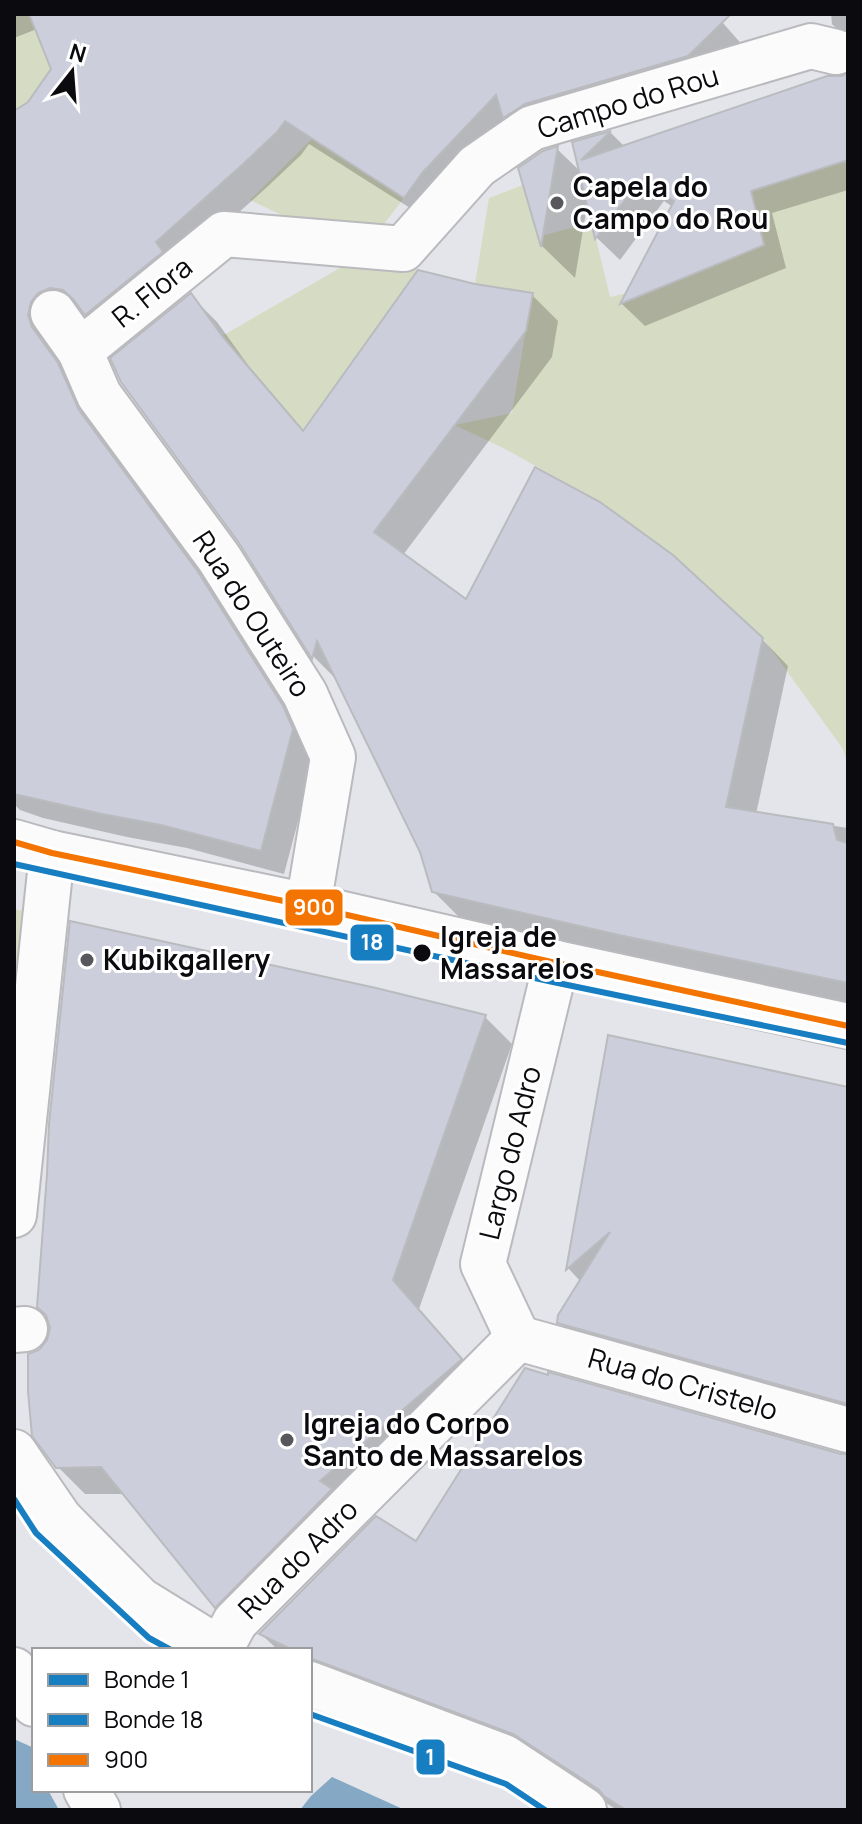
<svg xmlns="http://www.w3.org/2000/svg" width="862" height="1824" viewBox="0 0 862 1824" font-family="Manrope,sans-serif">
<rect width="100%" height="100%" fill="#e4e5ea"/>
<!-- green -->
<g fill="#d6dbc3">
<polygon points="14,14 29,14 43,47 87,32 29,102 14,111"/>
<polygon points="312,139 404,198 378,232 288,218 250,200"/>
<polygon points="848,160 848,765 843,749 763,638 673,555 600,502 507,450 455,425 512,413 532,294 475,284 489,198 523,185 538,237 592,222 610,297 675,282 764,245 751,191"/>
<polygon points="347,264 418,270 303,431 222,336"/>
<polygon points="14,909 27,912 14,1023"/>
</g>
<!-- water -->
<g fill="#85a8c4">
<polygon points="14,1739 34,1748 34,1790 106,1790 138,1810 14,1810"/>
<polygon points="332,1777 405,1810 300,1810 311,1796"/>
</g>
<!-- pier -->
<polygon fill="#e4e5ea" points="48,1790 113,1790 141,1807 142,1810 59,1810"/>
<!-- shadow -->
<g fill="#0003">
<polygon points="14,14 715,14 745,48 549,127 429,220 309,144 301,155 266,188 178,267 110,337 86,313 75,311 222,598 316,754 284,874 187,848 127,837 43,818 20,810 14,804 14,113 30,103 53,69 37,29 14,38"/>
<polygon points="831,14 848,14 848,40 832,24"/>
<polygon points="805,116 848,165 848,190 772,213 786,268 645,326 622,304 673,207 664,201 620,260 597,238 588,200 575,278 542,246 520,169 557,149 582,173 575,144 611,133 625,147"/>
<polygon points="475,286 532,295 558,321 552,357 403,555 466,602 762,639 788,666 756,814 848,828 848,1003 647,961 460,918 433,891 421,852 340,683 314,657 241,542 191,296 217,322 248,365 305,432"/>
<polygon points="485,1017 512,1044 419,1309 487,1387 243,1633 216,1606 125,1494 85,1494 57,1466 40,1352"/>
<polygon points="610,1038 848,1089 848,1424 589,1352 559,1322 581,1282 569,1269"/>
<polygon points="848,1456 848,1810 617,1810 545,1763 310,1672 310,1650 278,1650 261,1634 417,1544"/>
</g>
<!-- building -->
<g fill="#cccedb" stroke="#babbbf" stroke-width="2">
<polygon points="29,14 731,14 688,56 525,104 503,118 496,95 423,172 404,198 285,121 277,132 242,165 156,242 163,252 85,315 73,299 63,290 50,288 38,293 31,302 28,315 32,327 58,363 79,410 198,572 283,706 293,729 261,851 161,825 102,814 14,794 14,111 28,102 51,69"/>
<polygon points="848,73 848,160 751,191 764,245 620,304 674,201 640,180 595,239 572,142 611,131 581,160 827,76 842,76"/>
<polygon points="558,146 541,247 518,168 543,151"/>
<polygon points="418,270 475,284 533,293 526,331 374,532 466,599 535,467 600,502 673,555 763,638 726,807 833,824 837,840 848,843 848,983 619,935 432,892 420,852 317,641 312,659 239,543 121,382 110,358 191,293 222,336 303,431"/>
<polygon points="70,921 376,988 486,1015 393,1280 462,1359 320,1481 332,1489 215,1608 101,1467 56,1468 32,1436 28,1391 28,1354 39,1350 47,1340 50,1328 46,1315 37,1307 47,1174 49,1124"/>
<polygon points="608,1035 848,1087 848,1404 557,1323 558,1315 610,1232 566,1270"/>
<polygon points="525,1368 548,1375 548,1372 841,1454 848,1454 848,1810 626,1810 604,1796 598,1789 513,1734 315,1660 310,1658 310,1650 293,1650 259,1634 376,1516 416,1541"/>
</g>
<g fill="none" stroke-linecap="round" stroke-linejoin="round">
<!-- street casing -->
<g stroke="#bababe" stroke-width="48">
<g id="street">
<polyline points="53,313 80,351 99,395 219,558 305,694 333,757 308,906"/>
<polyline points="80,351 224,234 403,249 477,166 532,128 811,46 836,52"/>
<polyline points="14,1215 52,853"/>
<polyline points="14,1330 25,1329"/>
<polyline points="518,1338 483,1264 556,963"/>
<polyline points="518,1338 848,1430"/>
<polyline points="14,1452 60,1519 140,1600 221,1650"/>
<polyline points="220,1650 235,1622 518,1338"/>
<polyline points="310,1684 504,1757 584,1810"/>
</g>
</g>
<!-- secondary casing -->
<g stroke="#bababe" stroke-width="48">
<polyline id="secondary" points="14,842 52,853 308,906 556,963 848,1026"/>
</g>
<!-- primary casing -->
<g stroke="#bababe" stroke-width="48">
<g id="primary">
<polyline points="14,1670 34,1704"/>
<polyline points="86,1790 98,1810"/>
</g>
</g>
<!-- street -->
<use href="#street" stroke="#fbfbfc" stroke-width="44"/>
<!-- secondary -->
<use href="#secondary" stroke="#fbfbfc" stroke-width="44"/>
<!-- primary -->
<use href="#primary" stroke="#fbfbfc" stroke-width="44"/>
<!-- bus-1 casing -->
<g stroke="#fff" stroke-width="12">
<polyline id="bus-1" points="14,842 52,853 308,906 556,963 848,1026"/>
</g>
<!-- bus-1 -->
<use href="#bus-1" stroke="#f37401" stroke-width="6"/>
<!-- tram-1 casing -->
<g stroke="#fff" stroke-width="12">
<g id="tram-1">
<polyline points="14,1499 36,1533 149,1638 171,1650"/>
<polyline points="310,1714 506,1784 545,1810"/>
</g>
</g>
<!-- tram-2 casing -->
<g stroke="#fff" stroke-width="12">
<polyline id="tram-2" points="14,864 553,982 848,1043"/>
</g>
<!-- tram-1 -->
<use href="#tram-1" stroke="#187ec2" stroke-width="6"/>
<!-- tram-2 -->
<use href="#tram-2" stroke="#187ec2" stroke-width="6"/>
</g>
<!-- markers -->
<g fill="#57575c" stroke="#fff" stroke-width="3">
<circle cx="557" cy="203" r="8"/>
<circle cx="87" cy="960" r="8"/>
<circle cx="287" cy="1440" r="8"/>
</g>
<circle fill="#0b0b0f" stroke="#fff" stroke-width="3" cx="422" cy="953" r="10"/>
<g text-anchor="middle" stroke-width="6" stroke-linejoin="round" paint-order="stroke">
<!-- street labels -->
<g font-size="28" fill="#0b0b0f" stroke="#fff">
<text transform="translate(628 102) rotate(-17)" y="10">Campo do Rou</text>
<text transform="translate(152 292) rotate(-39)" y="10">R. Flora</text>
<text transform="translate(252 614) rotate(57)" y="10">Rua do Outeiro</text>
<text transform="translate(510 1153) rotate(-76)" y="10">Largo do Adro</text>
<text transform="translate(683 1384) rotate(16)" y="10">Rua do Cristelo</text>
<text transform="translate(298 1559) rotate(-45)" y="10">Rua do Adro</text>
</g>
<!-- poi labels -->
<g font-size="28" font-weight="bold" fill="#0b0b0f" stroke="#fff" text-anchor="start">
<text x="573" y="197">Capela do<tspan x="573" dy="32">Campo do Rou</tspan></text>
<text x="103" y="970">Kubikgallery</text>
<text x="303" y="1434">Igreja do Corpo<tspan x="303" dy="32">Santo de Massarelos</tspan></text>
</g>
<!-- stop labels -->
<g font-size="28" font-weight="bold" fill="#0b0b0f" stroke="#fff" text-anchor="start">
<text x="440" y="947">Igreja de<tspan x="440" dy="32">Massarelos</tspan></text>
</g>
</g>
<g stroke="#fff" stroke-width="3">
<rect x="284" y="888" width="60" height="39" rx="8" fill="#f37401"/>
<rect x="349" y="923" width="46" height="39" rx="8" fill="#187ec2"/>
<rect x="415" y="1738" width="31" height="38" rx="8" fill="#187ec2"/>
</g>
<g font-size="22" text-anchor="middle" font-weight="bold" fill="#fff">
<text x="314" y="915">900</text>
<text x="372" y="950">18</text>
<text x="430" y="1765">1</text>
</g>
<!-- border -->
<rect width="862" height="1824" fill="none" stroke="#0b0b0f" stroke-width="32"/>
<!-- legend -->
<rect x="32" y="1648" width="280" height="144" fill="#ffffff" stroke="#9d9d9f" stroke-width="2"/>
<rect x="48" y="1674" width="40" height="12" fill="#187ec2" stroke="#9d9d9f" stroke-width="2"/>
<text x="104" y="1688" font-size="24" fill="#0b0b0f">Bonde 1</text>
<rect x="48" y="1714" width="40" height="12" fill="#187ec2" stroke="#9d9d9f" stroke-width="2"/>
<text x="104" y="1728" font-size="24" fill="#0b0b0f">Bonde 18</text>
<rect x="48" y="1754" width="40" height="12" fill="#f37401" stroke="#9d9d9f" stroke-width="2"/>
<text x="104" y="1768" font-size="24" fill="#0b0b0f">900</text>
<!-- north arrow -->
<g transform="translate(72 72) rotate(17)" stroke="#ffffff" stroke-width="6" paint-order="stroke">
<path d="M0-6L14 30L0 20L-14 30Z" fill="#0b0b0f"/>
<text y="-12" font-size="22" font-weight="bold" text-anchor="middle" fill="#0b0b0f">N</text>
</g>
</svg>
